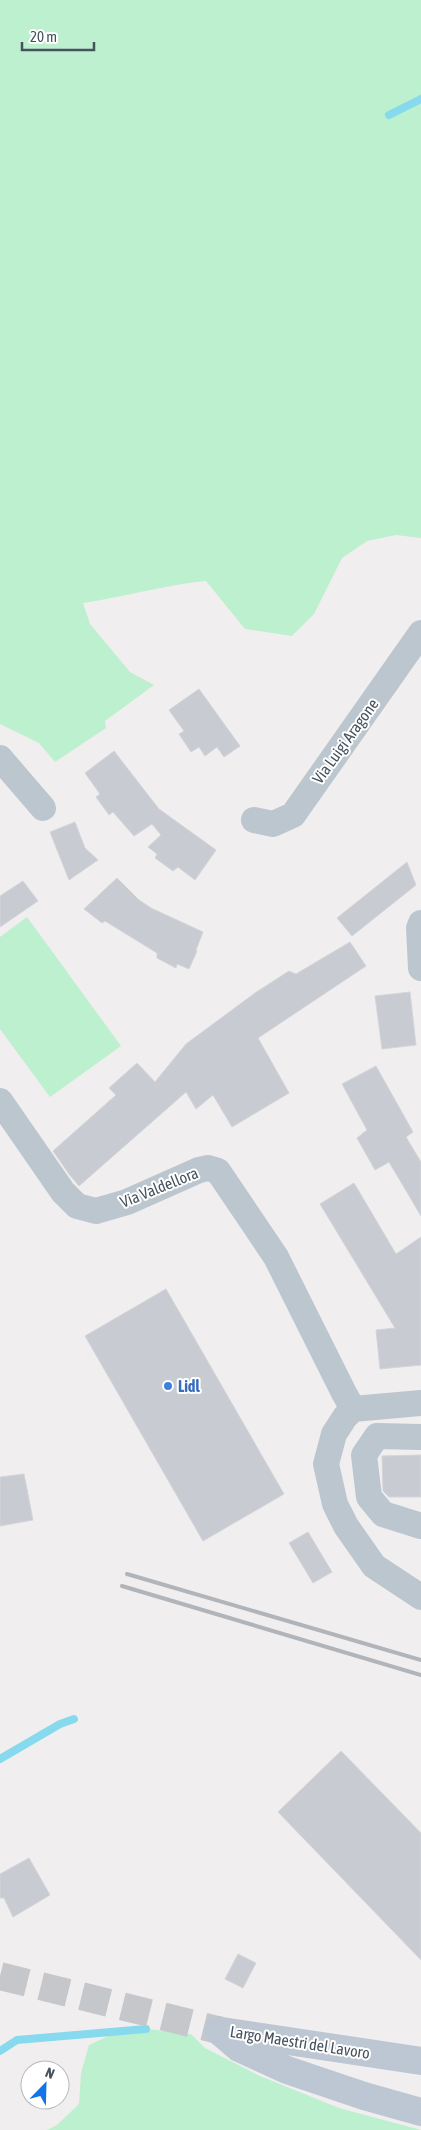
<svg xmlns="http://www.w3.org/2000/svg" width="421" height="2130" viewBox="0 0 421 2130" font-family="'Asap Condensed',sans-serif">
<rect width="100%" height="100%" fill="#f1eeef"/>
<!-- green -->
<g fill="#bcf0cf">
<path d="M0 0H421V538L396 535 367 541 342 558 314 614 292 636 245 629 206 581C164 585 124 597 83 603L90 624 130 672 154 685 105 721 106 728 55 762 39 743 0 724Z"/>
<polygon points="27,917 121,1046 50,1097 0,1029 0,937"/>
<polygon points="148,2029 191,2034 205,2048 260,2076 339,2108 421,2130 47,2130 57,2125 79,2104 81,2073 89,2045 117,2032"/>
</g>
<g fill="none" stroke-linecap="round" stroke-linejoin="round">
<!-- stream -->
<g stroke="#87daee" stroke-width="8">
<polyline points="389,115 421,99"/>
<polyline points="0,1759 60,1724 74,1719"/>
<polyline points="0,2051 17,2040 146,2029"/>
</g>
</g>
<!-- building -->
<g fill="#c8cbd1" stroke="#d2d5da">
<polygon points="199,689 240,746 224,757 217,747 205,756 199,747 191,752 179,734 184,731 169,710"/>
<polygon points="114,751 159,809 216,850 195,880 178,867 173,871 155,858 157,854 148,847 161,835 152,824 134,836 113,812 109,815 96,797 100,794 85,773"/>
<polygon points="75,822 85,848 98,860 69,880 50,832"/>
<polygon points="407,862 416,885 352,936 337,918"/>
<polygon points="117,878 139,900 151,908 203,932 196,950 197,951 189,969 177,964 176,968 157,958 157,953 105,921 102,923 84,909"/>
<polygon points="23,881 38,901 0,927 0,896"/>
<polygon points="350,942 366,966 258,1038 289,1093 232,1127 213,1095 196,1109 186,1092 79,1186 69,1174 53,1151 116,1095 109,1088 137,1063 155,1082 186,1044 255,993 289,971 296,974"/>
<polygon points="410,992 416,1045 382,1049 375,996"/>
<polygon points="376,1066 413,1132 406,1137 421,1162 421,1216 389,1162 375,1170 357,1138 367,1130 342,1084"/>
<polygon points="354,1183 396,1254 421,1237 421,1365 380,1369 376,1330 395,1328 320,1204"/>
<polygon points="166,1289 284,1494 203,1541 85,1336"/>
<polygon points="421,1455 421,1497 389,1497 383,1491 382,1456"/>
<polygon points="24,1474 33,1520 0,1526 0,1477"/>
<polygon points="308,1532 332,1572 313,1583 289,1543"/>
<polygon points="341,1751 421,1833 421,1960 278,1812"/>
<polygon points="29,1858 50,1895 13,1917 4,1898 0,1898 0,1874"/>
<polygon points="238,1954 256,1963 243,1988 225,1979"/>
</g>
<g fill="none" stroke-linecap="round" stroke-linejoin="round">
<!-- secondary-tunnel -->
<polyline stroke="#c6c7ca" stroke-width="28" stroke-dasharray="28 14" stroke-linecap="butt" points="0,1976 218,2030"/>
<!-- street -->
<g stroke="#bcc6ce" stroke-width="26">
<polyline points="0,758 43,808"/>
<polyline points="254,820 273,824 293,815 421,633"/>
<polyline points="421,923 419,928 421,968"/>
<polyline points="0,1101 63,1192 77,1206 96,1211 127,1202 199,1170 208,1168 218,1171 276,1257 344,1393 353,1409"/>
<polyline points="421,1403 353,1409 345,1417 334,1434 326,1464 335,1504 346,1526 374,1566 421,1597"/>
<polyline points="421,1437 377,1436 364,1455 369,1497 383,1514 421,1526"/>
</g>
<!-- secondary -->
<g stroke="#bcc7d3" stroke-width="28">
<polyline points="218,2030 239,2048 287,2070 364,2096 421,2112"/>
<polyline points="222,2031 421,2061"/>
</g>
<!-- rail -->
<g stroke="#b1b4b9" stroke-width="4">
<polyline points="127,1574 421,1660"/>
<polyline points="122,1586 421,1675"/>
</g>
</g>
<!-- markers -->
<circle fill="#3f7fe0" stroke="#fff" stroke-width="2" cx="168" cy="1386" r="5"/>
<g text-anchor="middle" stroke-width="4" stroke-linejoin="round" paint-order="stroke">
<!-- street labels -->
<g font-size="16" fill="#46525d" stroke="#fff">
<text transform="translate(345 741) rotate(-54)" y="6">Via Luigi Aragone</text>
<text transform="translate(159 1187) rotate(-22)" y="6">Via Valdellora</text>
<text transform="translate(300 2042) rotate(9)" y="6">Largo Maestri del Lavoro</text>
</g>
<!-- shop labels -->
<g font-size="16" font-weight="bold" fill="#366cbe" stroke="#fff" text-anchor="start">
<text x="178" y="1392">Lidl</text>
</g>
</g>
<!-- north arrow -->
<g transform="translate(45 2085) rotate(23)"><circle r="24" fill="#ffffff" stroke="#b5babe"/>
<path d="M0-4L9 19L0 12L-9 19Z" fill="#1473e6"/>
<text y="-8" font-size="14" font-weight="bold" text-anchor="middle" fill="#46525d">N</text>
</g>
<!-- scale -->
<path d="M22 42v8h72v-8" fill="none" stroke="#46525d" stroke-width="2.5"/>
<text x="30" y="42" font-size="15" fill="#46525d" stroke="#ffffff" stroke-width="4" paint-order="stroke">20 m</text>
</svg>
